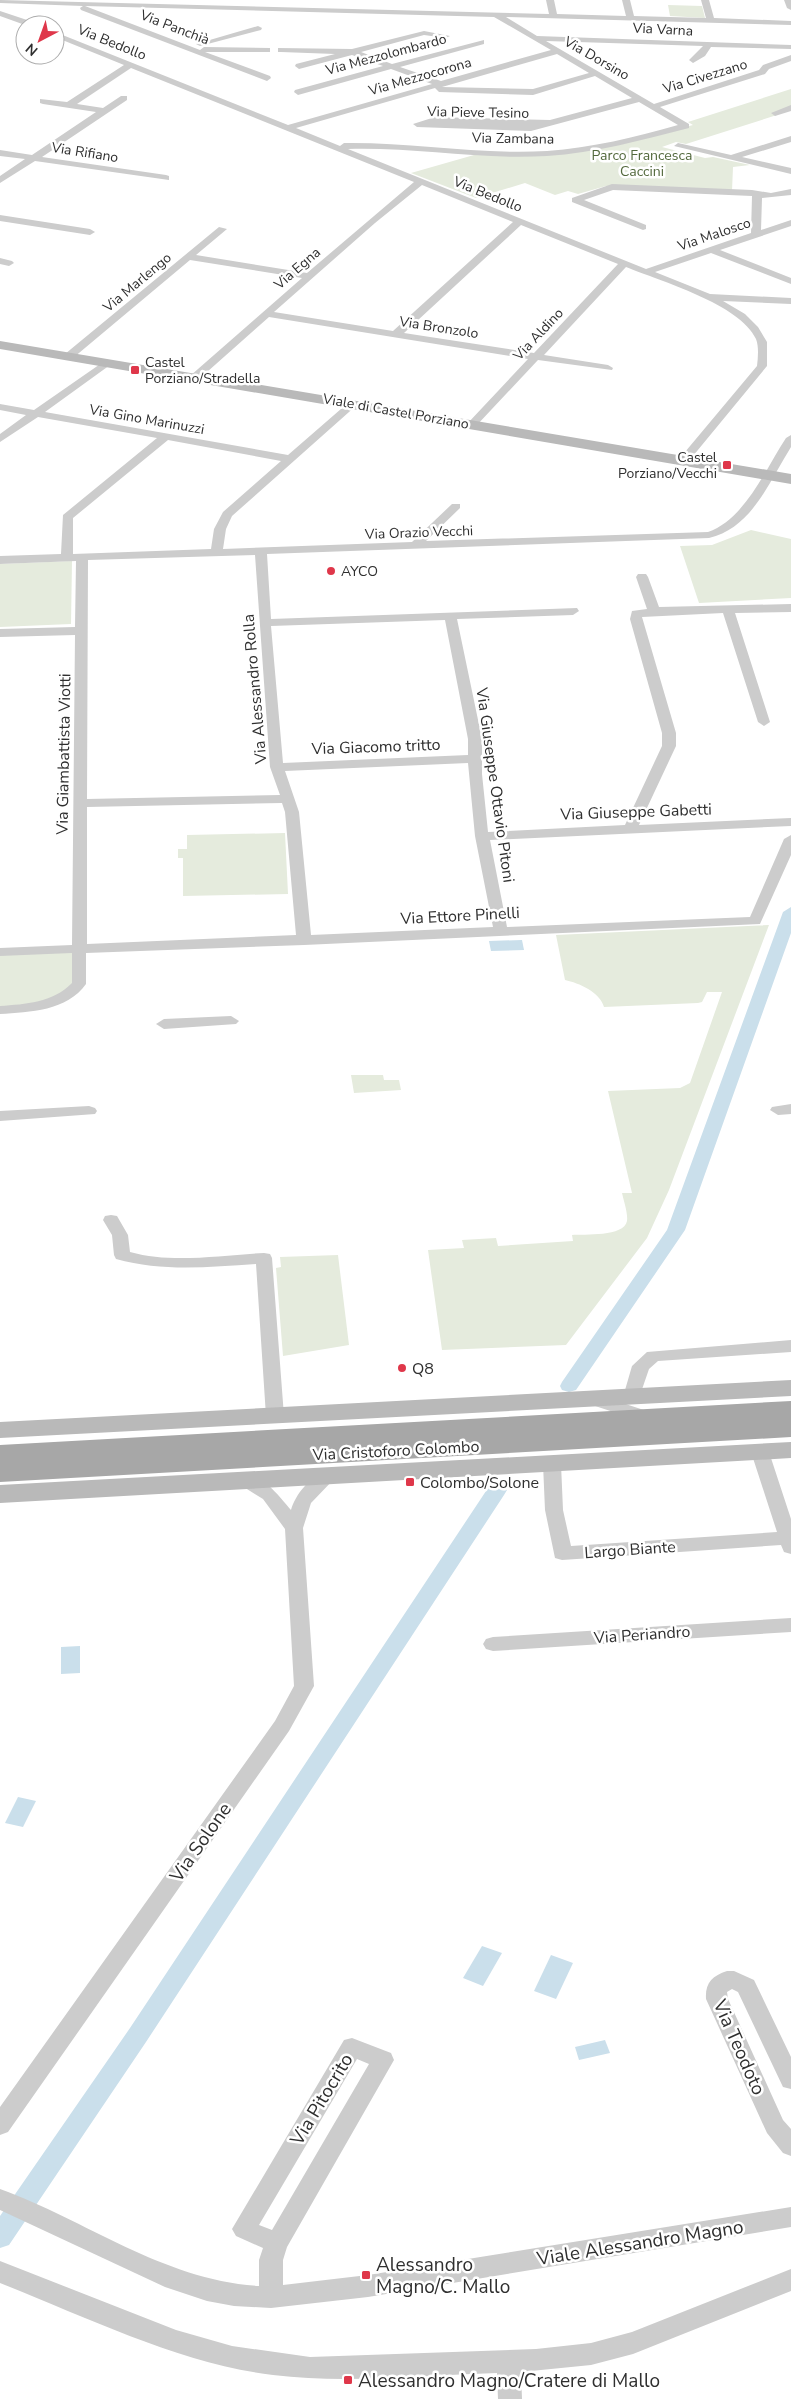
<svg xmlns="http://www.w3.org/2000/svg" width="791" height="2399" viewBox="0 0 791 2399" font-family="'Nunito Sans',sans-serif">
<rect width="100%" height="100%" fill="#fff"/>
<!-- green -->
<g fill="#e5ebdd">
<polygon points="668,5 702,6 705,18 670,16"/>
<polygon points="791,89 791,107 777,115 686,144 676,142 662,147 705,158 713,157 750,165 733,167 732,191 606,186 578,194 568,191 555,195 525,183 476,198 411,173 481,153 524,155 633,141 693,125 688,122"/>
<polygon points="751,530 791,539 791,598 699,603 680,546 712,545"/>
<polygon points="72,561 71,624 0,627 0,564"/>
<polygon points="285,833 288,894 183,896 183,858 178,858 178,849 187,849 187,835"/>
<path d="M769 925 669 1190 647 1238 566 1345 442 1350 428 1250 464 1248 462 1240 496 1238 498 1246 573 1241 572 1235C584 1234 624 1237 627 1221 628 1213 624 1202 622 1193H632L608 1091 680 1088 690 1083 722 992H707L702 1002 698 1003 604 1007C600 992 579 983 565 980L556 935Z"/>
<polygon points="79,949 79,984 41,1007 0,1010 0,952"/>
<polygon points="351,1075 383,1075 384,1080 399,1080 401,1090 354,1093"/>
<polygon points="338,1255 349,1345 283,1356 276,1268 281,1267 280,1257"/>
</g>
<!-- water -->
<g fill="#cadfeb">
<polygon points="522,940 524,950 491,951 489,941"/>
<polygon points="80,1646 80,1673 61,1674 61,1647"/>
<polygon points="18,1797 36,1801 23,1827 5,1823"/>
<polygon points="482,1946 502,1953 483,1986 463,1978"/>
<polygon points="551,1955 573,1963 556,1999 534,1991"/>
<polygon points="605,2040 610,2053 579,2060 575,2047"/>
</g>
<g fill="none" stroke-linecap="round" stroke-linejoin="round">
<!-- canal -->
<g fill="#cadfeb" fill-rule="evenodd">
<polygon points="791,907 791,933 685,1230 576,1390 569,1392 562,1390 560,1386 562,1382 667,1230 783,912"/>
<polygon points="497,1483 504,1485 507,1490 504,1495 146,2042 9,2245 0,2248 0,2216 130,2028 490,1485"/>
</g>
<!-- street -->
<g fill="#ccc" fill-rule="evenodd">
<path d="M0 0 549 14 546 0H554L557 14 626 16 622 0H630L634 16 706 18 701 0H709L714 18 791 21V25L506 17 537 36 791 45V49L711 47 705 56 693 63 689 60 703 46 546 41 654 104 759 70 763 65 791 55V61L769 69 765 74 660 107 689 124V128C642 140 595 153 547 156 480 160 414 147 348 149L646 269 751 233 752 196 613 190 584 200 646 225V229L643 230 572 202V198L612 184 752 190 771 193 791 189V195L762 198 761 230 791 220V226L720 250 791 278V284L711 253 655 272 710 294 791 298V304L723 301 745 314 758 327 767 342V366L688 462H680V458L757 366C758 357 759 347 756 339 740 304 660 281 626 267L544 355 608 365 613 368 612 370 538 360 476 426 472 427 467 424 528 359 269 317 198 380H190V376L302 278 190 260 73 358H65V354L219 227 227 229 196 255 307 273 414 182 131 68 77 104 103 108 121 96H127V100L42 157 166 175 169 176V180L35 161 0 183V176L25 159 0 156V150L32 155 96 112 43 104 40 103V99L67 102 124 65 55 37V32L288 125 432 84 391 69 298 95 294 92 295 90 383 66 352 55 299 69 295 66 296 64 335 54 281 52H278V48L352 49 424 31 450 36 446 38 424 35 361 52 392 64 484 40V44L400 67 441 81 551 50 494 17 85 6 200 50 204 47 270 48V52H205L270 76 271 78 267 81 81 10 80 8 83 6 0 3ZM557 54 589 73 533 89 442 87ZM595 76 632 98 550 120 435 117 413 124 417 127 531 131 639 102 678 125C635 137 592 148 547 151 479 155 412 142 344 143L340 146 296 128 435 88 439 92 533 95ZM422 185 513 222 393 331 274 312 375 223ZM521 225 618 264 534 353 404 333Z"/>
<polygon points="784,0 791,0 791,10 787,8"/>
<polygon points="0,11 36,23 37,25 25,25 0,16"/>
<polygon points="258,26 262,28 261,30 200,46 196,44"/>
<polygon points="791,105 791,111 775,116 771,113"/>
<polygon points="791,136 791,142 742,157 791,168 791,174 674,146 678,143 731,155"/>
<polygon points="0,215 90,229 95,232 90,235 0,221"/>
<polygon points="0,258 12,261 14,263 9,266 0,264"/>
<path d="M106 360 111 363 110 365 45 412 288 455 349 402 353 401 358 404 232 516 226 529 223 549 412 542 452 504H460V508L426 541 708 532C745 519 765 470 786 438L791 435V447C769 482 752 528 709 538L267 554 271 619 577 608 579 611 573 615 457 619 482 739V774L488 832 625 825 662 746V733L630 619 632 611 647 609 636 577 638 574H646L648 577 659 607 791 604V612L735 613 770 722 764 726 758 722 723 613 642 617 676 733V746L639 825 791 818V826L490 840 507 927 750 917 784 839 791 835V855L760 924 304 945 86 953V984C67 1011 30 1012 0 1014V1006C26 1004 52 1003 72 983V953L0 956V948L72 945 75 635 0 637V629L75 627 76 561 0 564V556L61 554 63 515 157 438 38 417 0 442V434L26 415 0 410V404L34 410ZM168 440 281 461 223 512 214 529 211 549 73 554V518ZM255 555 270 767 280 795 87 799 88 560ZM445 620 468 739V755L283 763 271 626ZM468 763 475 836 493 927 311 935 299 812 285 771ZM282 803 285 812 296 935 87 944V807Z"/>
<polygon points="231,1016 239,1021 236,1024 164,1029 156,1024 164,1019"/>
<polygon points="791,1104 791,1114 778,1115 770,1110 772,1107"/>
<polygon points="89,1106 95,1108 97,1111 95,1114 0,1121 0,1111"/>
<path d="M111 1215 117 1216 128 1235 130 1252C173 1264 220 1255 264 1253L270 1254 272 1258 284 1416 281 1420 275 1422 269 1420 266 1416 256 1264C208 1267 163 1272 116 1259L114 1255 112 1235 103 1220 105 1216Z"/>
<polygon points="791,1340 791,1352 658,1361 649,1369 638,1401 632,1403 626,1401 623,1397 632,1366 647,1352"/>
<polygon points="595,1394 653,1413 656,1417 653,1421 647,1423 589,1404 586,1400 589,1396"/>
<polygon points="760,1446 766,1448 769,1452 791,1519 791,1554 784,1552 781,1545 562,1560 555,1558 545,1510 543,1464 546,1460 552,1458 558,1460 561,1464 563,1510 571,1546 777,1532 751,1452 754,1448"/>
<path d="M327 1471 333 1473 336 1477 311 1503 303 1528 314 1686 289 1731 8 2132 0 2135V2107L275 1721 294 1686 285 1529 263 1499 239 1484 236 1480 239 1476C260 1470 279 1496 291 1510 295 1495 311 1475 327 1471Z"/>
<polygon points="791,1618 791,1632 493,1651 486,1649 483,1644 486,1639 493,1637"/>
<path d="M727 1971H734L754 1980 791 2057V2089L783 2087 738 1992 732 1989 727 1992 728 1999 783 2120 791 2129V2156L783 2153 767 2133 706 1999C705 1983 712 1976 727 1971Z"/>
<path d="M352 2038 391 2053 394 2060 287 2247 283 2260V2285L368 2275 791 2207V2227L368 2297 271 2308 234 2306 207 2301 165 2287 0 2210V2189C88 2221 163 2280 259 2286V2260L263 2248 236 2236 232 2229 344 2040ZM357 2059 369 2064 272 2230 259 2225Z"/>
<path d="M0 2261 176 2330 232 2346 310 2357 536 2349 591 2343 632 2332 791 2269V2291L633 2354 591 2365 521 2372 522 2399H498L497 2373C425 2375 345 2384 273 2375 181 2364 86 2317 0 2283Z"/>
</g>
<!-- secondary -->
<g fill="#b9b9b9" fill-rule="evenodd">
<polygon points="0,341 791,474 791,484 0,349"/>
<polygon points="791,1380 791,1396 0,1438 0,1422"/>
<polygon points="791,1442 791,1458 0,1503 0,1485"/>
</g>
<!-- primary -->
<polygon fill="#a7a7a7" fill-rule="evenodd" points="791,1401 791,1437 0,1482 0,1445"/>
</g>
<!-- markers -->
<g fill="#df374a" stroke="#fff" stroke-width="2">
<rect x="130" y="365" width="10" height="10" rx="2.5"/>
<rect x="722" y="460" width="10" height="10" rx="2.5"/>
<circle cx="331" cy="571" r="5"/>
<circle cx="402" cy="1368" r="5"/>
<rect x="405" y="1477" width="10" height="10" rx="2.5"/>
<rect x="361" y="2270" width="10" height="10" rx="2.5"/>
<rect x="343" y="2375" width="10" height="10" rx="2.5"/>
</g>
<g text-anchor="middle" stroke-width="5" stroke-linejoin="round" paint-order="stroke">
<!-- far-street labels -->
<g font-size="14" fill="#2f2f2f" stroke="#fff">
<text transform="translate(175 27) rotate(21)" y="5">Via Panchià</text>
<text transform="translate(663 29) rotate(3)" y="5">Via Varna</text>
<text transform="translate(112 42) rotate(22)" y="5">Via Bedollo</text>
<text transform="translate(386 54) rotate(-15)" y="5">Via Mezzolombardo</text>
<text transform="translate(597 58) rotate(30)" y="5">Via Dorsino</text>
<text transform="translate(420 76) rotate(-16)" y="5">Via Mezzocorona</text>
<text transform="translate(705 76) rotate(-17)" y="5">Via Civezzano</text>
<text transform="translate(478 112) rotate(1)" y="5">Via Pieve Tesino</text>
<text transform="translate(513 138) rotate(1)" y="5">Via Zambana</text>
<text transform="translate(85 152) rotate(9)" y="5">Via Rifiano</text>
<text transform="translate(488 194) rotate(22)" y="5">Via Bedollo</text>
<text transform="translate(714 234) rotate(-19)" y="5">Via Malosco</text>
<text transform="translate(297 268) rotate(-41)" y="5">Via Egna</text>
<text transform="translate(137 282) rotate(-40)" y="5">Via Marlengo</text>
<text transform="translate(439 327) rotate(9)" y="5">Via Bronzolo</text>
<text transform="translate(538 334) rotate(-47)" y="5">Via Aldino</text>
<text transform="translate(396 411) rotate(10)" y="5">Viale di Castel Porziano</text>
<text transform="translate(147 419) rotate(10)" y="5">Via Gino Marinuzzi</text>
<text transform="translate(419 532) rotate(-2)" y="5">Via Orazio Vecchi</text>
</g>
<!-- far-park labels -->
<g font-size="14" fill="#53693d" stroke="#fff">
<text x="642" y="160">Parco Francesca<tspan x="642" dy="16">Caccini</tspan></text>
</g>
<!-- far-poi labels -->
<g font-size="14" fill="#2f2f2f" stroke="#fff" text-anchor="start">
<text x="145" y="367">Castel<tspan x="145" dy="16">Porziano/Stradella</tspan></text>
<text x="717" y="462" text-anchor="end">Castel<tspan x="717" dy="16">Porziano/Vecchi</tspan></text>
<text x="341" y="576">AYCO</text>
</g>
<!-- street labels -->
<g font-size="16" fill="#2f2f2f" stroke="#fff">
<text transform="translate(254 689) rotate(-95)" y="6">Via Alessandro Rolla</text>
<text transform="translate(376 746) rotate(-2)" y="6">Via Giacomo tritto</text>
<text transform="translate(63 754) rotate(-89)" y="6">Via Giambattista Viotti</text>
<text transform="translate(496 785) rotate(82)" y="6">Via Giuseppe Ottavio Pitoni</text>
<text transform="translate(636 811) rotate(-2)" y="6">Via Giuseppe Gabetti</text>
<text transform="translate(460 915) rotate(-3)" y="6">Via Ettore Pinelli</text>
<text transform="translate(396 1450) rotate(-3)" y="6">Via Cristoforo Colombo</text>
<text transform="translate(630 1549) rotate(-4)" y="6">Largo Biante</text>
<text transform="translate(642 1634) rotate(-4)" y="6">Via Periandro</text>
</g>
<!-- poi labels -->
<g font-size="16" fill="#2f2f2f" stroke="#fff" text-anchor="start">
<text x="412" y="1374">Q8</text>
<text x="420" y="1488">Colombo/Solone</text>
</g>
<!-- near-street labels -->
<g font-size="19" fill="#2f2f2f" stroke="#fff">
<text transform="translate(200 1842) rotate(-55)" y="7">Via Solone</text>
<text transform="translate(740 2047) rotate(66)" y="7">Via Teodoto</text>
<text transform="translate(321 2099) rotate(-59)" y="7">Via Pitocrito</text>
<text transform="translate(640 2242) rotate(-9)" y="7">Viale Alessandro Magno</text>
</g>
<!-- near-poi labels -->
<g font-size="19" fill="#2f2f2f" stroke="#fff" text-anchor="start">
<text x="376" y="2271">Alessandro<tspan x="376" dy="22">Magno/C. Mallo</tspan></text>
<text x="358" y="2387">Alessandro Magno/Cratere di Mallo</text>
</g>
</g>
<!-- north arrow -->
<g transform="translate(40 40) rotate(221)"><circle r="24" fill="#ffffff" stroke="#acacac"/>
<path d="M0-4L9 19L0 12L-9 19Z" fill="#df374a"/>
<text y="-8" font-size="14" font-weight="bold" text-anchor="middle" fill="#2f2f2f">N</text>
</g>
</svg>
